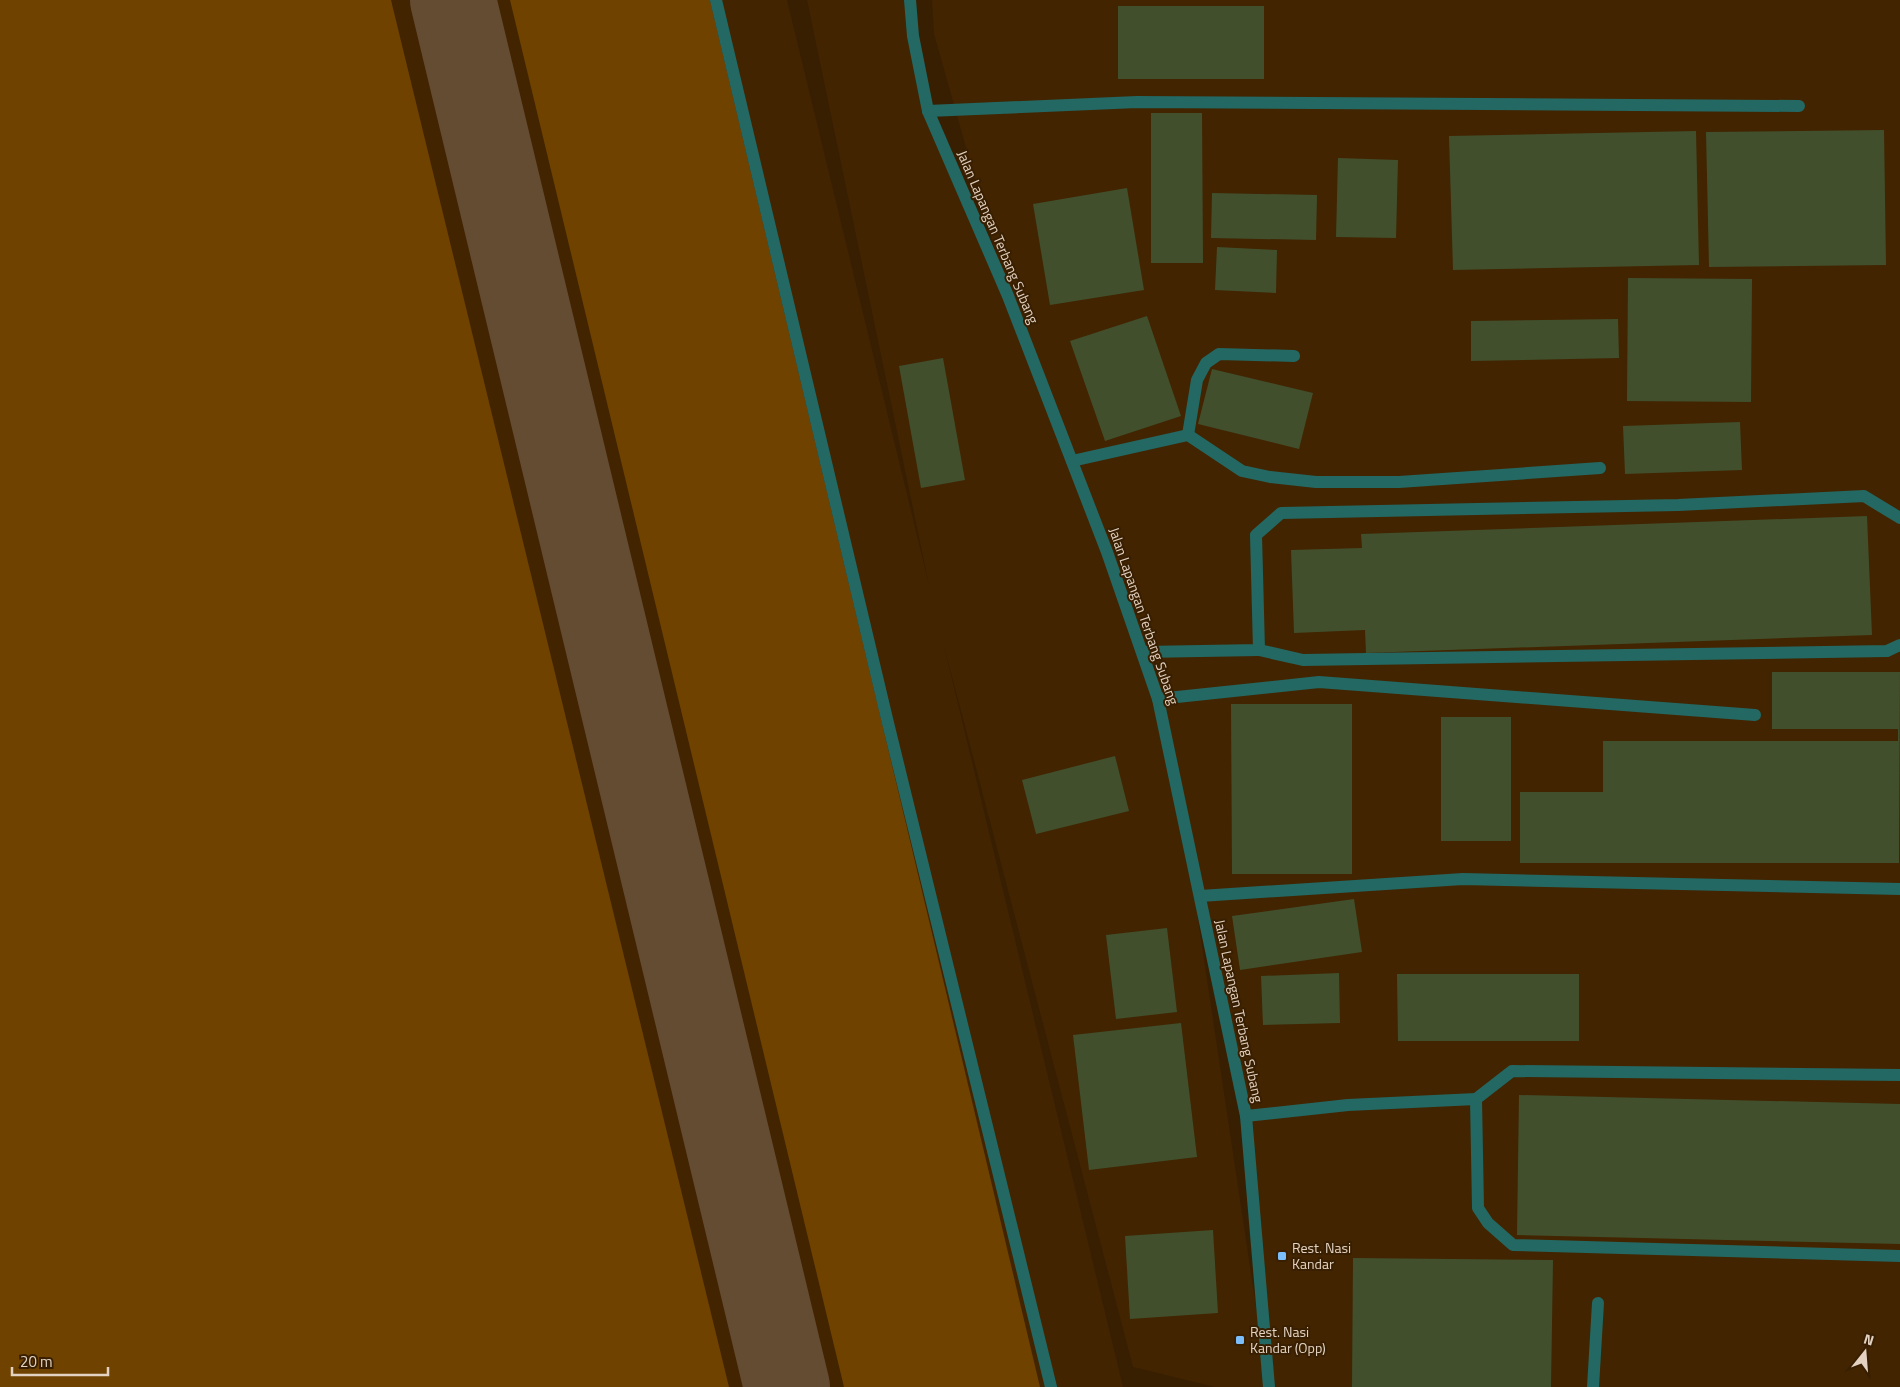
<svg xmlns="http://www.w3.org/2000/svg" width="1900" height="1387" viewBox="0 0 1900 1387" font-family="'Titillium Web',sans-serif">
<rect width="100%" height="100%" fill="#381f01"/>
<!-- built -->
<polygon fill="#422400" points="0,0 787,0 929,585 807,0 909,0 928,111 1008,296 934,34 932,0 1900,0 1900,1387 1269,1387 1246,1116 1190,866 1268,1387 1215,1387 1133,1367 944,646 1123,1387 0,1387"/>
<!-- green -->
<g fill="#6f4200">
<polygon points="0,0 391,0 729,1387 0,1387"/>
<polygon points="510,0 710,0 1040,1387 844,1387"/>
</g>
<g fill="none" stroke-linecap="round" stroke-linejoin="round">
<!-- taxiway -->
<polyline stroke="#644c32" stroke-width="86" points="453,0 787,1387"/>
</g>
<!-- building -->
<g fill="#414f2c">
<rect x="1118" y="6" width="146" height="73"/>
<polygon points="1151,113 1202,113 1203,263 1151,263"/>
<polygon points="1884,130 1886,265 1709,267 1706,132"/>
<polygon points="1696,131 1699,265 1453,270 1449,136"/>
<polygon points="1338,158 1398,160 1396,238 1336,237"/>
<polygon points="1127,188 1144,290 1050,305 1033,204"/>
<polygon points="1212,193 1317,195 1316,240 1211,238"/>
<polygon points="1217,247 1277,250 1276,293 1215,290"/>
<polygon points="1628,278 1752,279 1751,402 1627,401"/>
<polygon points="1147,316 1181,416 1105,441 1070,341"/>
<polygon points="1618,319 1619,358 1471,361 1471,321"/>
<polygon points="943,358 965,480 921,488 899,366"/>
<polygon points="1212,369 1313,393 1299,449 1198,424"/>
<polygon points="1740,422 1742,470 1625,474 1623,426"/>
<polygon points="1867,516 1872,635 1366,653 1365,630 1294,633 1291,550 1362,548 1361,534"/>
<polygon points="1772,672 1900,672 1899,863 1520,863 1520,792 1603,792 1603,741 1898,741 1898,729 1772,729"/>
<polygon points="1231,704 1352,704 1352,874 1232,874"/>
<rect x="1441" y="717" width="70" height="124"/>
<polygon points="1115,756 1129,811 1036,834 1022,780"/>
<polygon points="1354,899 1362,952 1240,970 1232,916"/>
<polygon points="1167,928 1177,1012 1116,1019 1106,935"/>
<polygon points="1339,973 1340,1023 1263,1025 1261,976"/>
<polygon points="1397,974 1579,974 1579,1041 1398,1041"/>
<polygon points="1181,1023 1197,1157 1089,1170 1073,1035"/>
<polygon points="1519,1095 1900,1104 1900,1244 1517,1235"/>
<polygon points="1213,1230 1218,1313 1130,1319 1125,1236"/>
<polygon points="1353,1258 1553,1260 1551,1387 1352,1387"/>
</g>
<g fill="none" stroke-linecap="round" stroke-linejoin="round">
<!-- minor -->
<g stroke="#236862" stroke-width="12">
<polyline points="716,0 888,723 1051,1387"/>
<polyline points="910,0 913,36 928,111 1008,296 1107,552 1158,699 1246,1116 1269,1387"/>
<polyline points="928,111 1137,102 1799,106"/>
<polyline points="1188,435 1197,380 1206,363 1219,354 1294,356"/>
<polyline points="1072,461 1188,435 1242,471 1270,477 1316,482 1399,482 1600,468"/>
<polyline points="1259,650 1303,660 1887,651 1900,645"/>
<polyline points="1143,652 1259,650 1256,535 1281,513 1678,505 1864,496 1900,518"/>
<polyline points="1158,699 1319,682 1755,715"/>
<polyline points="1200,896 1463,879 1900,889"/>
<polyline points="1900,1075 1512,1071 1476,1099 1478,1208 1488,1223 1513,1245 1900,1256"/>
<polyline points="1246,1116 1348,1105 1476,1099"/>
<polyline points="1593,1387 1598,1303"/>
</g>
</g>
<!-- markers -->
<g fill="#7cbef9" stroke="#381f01" stroke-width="2">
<rect x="1277" y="1251" width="10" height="10" rx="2.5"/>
<rect x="1235" y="1335" width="10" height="10" rx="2.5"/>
</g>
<g text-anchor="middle" stroke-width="4" stroke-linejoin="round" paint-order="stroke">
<!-- street labels -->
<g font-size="14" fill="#e3d2c2" stroke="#381f01">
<text transform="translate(998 237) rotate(67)" y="5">Jalan Lapangan Terbang Subang</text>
<text transform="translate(1144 616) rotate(71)" y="5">Jalan Lapangan Terbang Subang</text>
<text transform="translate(1239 1011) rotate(78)" y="5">Jalan Lapangan Terbang Subang</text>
</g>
<!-- poi labels -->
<g font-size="14" fill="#e3d2c2" stroke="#381f01" text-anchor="start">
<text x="1292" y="1253">Rest. Nasi<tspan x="1292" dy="16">Kandar</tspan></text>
<text x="1250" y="1337">Rest. Nasi<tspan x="1250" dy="16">Kandar (Opp)</tspan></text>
</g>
</g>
<!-- north arrow -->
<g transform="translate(1865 1352) rotate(17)" stroke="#381f01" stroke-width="4" paint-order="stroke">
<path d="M0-4L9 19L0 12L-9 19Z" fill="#e3d2c2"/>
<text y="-8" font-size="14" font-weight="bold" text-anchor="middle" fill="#e3d2c2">N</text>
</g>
<!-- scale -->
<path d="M12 1367v8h96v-8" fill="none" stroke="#e3d2c2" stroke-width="2.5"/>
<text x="20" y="1367" font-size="15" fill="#e3d2c2" stroke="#381f01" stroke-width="4" paint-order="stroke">20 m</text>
</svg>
